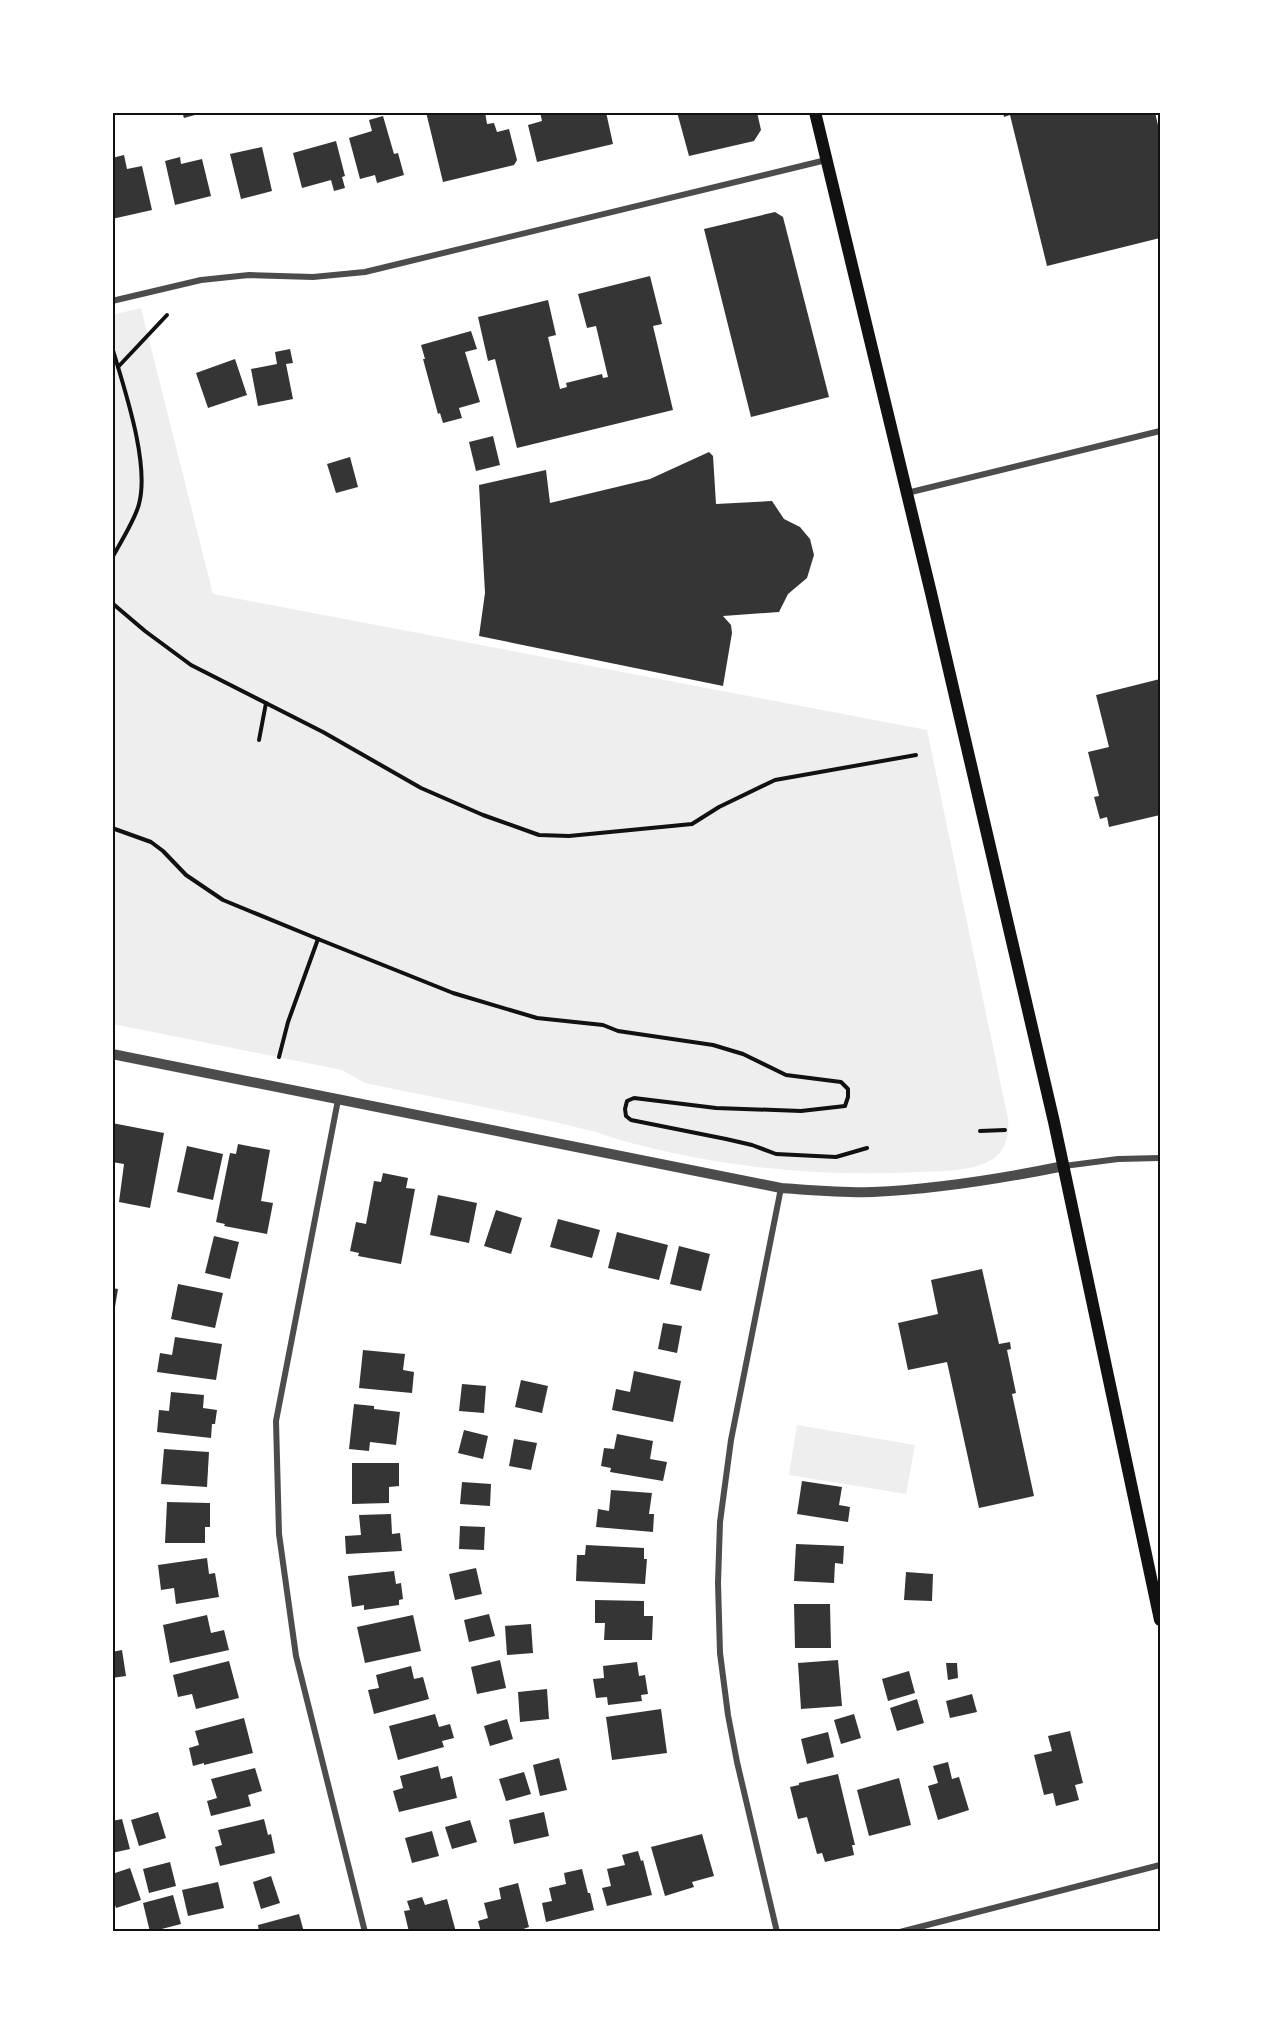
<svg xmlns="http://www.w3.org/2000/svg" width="1273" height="2044" viewBox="0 0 1273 2044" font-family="'IBM Plex Serif',serif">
<rect width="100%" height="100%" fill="#fff"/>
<!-- green -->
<g fill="#eee">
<path d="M141 308 213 594 927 730 1008 1119C1009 1134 1007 1150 993 1159 972 1172 941 1171 918 1172 823 1177 727 1168 635 1144 622 1141 609 1136 596 1132 520 1113 442 1099 365 1083L342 1070 113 1024 112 315Z"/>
<polygon points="797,1425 915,1445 906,1494 789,1475"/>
</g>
<!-- building -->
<g fill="#353535">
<polygon points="182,112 202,112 202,113 184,118"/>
<polygon points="426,112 485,112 487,124 494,123 497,132 509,129 517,160 514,165 443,182"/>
<polygon points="540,112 606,112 613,144 537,162 528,125 542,121"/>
<polygon points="677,112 757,112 761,130 754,141 689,156"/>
<polygon points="1003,112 1155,112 1160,134 1160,238 1047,266 1010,115 1004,117"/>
<polygon points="383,116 394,154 398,153 404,175 377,183 375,175 360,179 349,138 372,131 369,120"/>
<polygon points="336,141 345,176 342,177 345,188 334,191 331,180 302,188 293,153"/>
<polygon points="262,147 272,191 241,199 230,154"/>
<polygon points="124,155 127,169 142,166 152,210 112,219 112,158"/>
<polygon points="180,157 181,164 202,159 211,196 175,205 165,161"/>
<polygon points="775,212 783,217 829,397 751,417 704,229"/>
<polygon points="650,276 662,324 653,326 673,410 517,448 495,359 488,361 478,317 548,300 556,335 548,337 560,389 567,387 566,383 602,374 603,378 608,377 596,326 587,328 578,294"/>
<polygon points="471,331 477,349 465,352 480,402 459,408 462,418 443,423 440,413 438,414 423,359 425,359 421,345"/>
<polygon points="290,349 293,363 286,364 293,399 258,406 251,369 277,364 275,352"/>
<polygon points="235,359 247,395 208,408 196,373"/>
<polygon points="493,436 500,465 476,471 469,442"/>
<polygon points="709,452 713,456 716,504 772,501 784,519 800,527 810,539 814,555 807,578 788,594 779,612 723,616 731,625 732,633 723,686 479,636 485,593 479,485 546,470 550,503 650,479"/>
<polygon points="350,457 358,487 336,493 327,464"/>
<polygon points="1160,679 1160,815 1109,827 1107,817 1100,819 1094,797 1099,796 1088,752 1109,747 1096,695"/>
<polygon points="112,1123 164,1133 150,1208 119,1202 124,1164 112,1162"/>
<polygon points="238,1144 270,1150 261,1201 273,1203 267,1234 224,1226 225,1224 216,1222 230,1153 236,1154"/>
<polygon points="187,1146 223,1154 213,1200 177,1192"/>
<polygon points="383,1173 408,1178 406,1188 415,1189 401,1264 358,1256 359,1253 350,1251 356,1222 366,1224 374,1181 381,1182"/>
<polygon points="438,1195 477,1203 469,1243 430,1235"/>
<polygon points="496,1210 522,1218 511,1254 484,1246"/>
<polygon points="558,1219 600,1230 592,1258 550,1247"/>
<polygon points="617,1232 668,1245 659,1280 608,1268"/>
<polygon points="214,1236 239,1242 230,1279 205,1273"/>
<polygon points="679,1246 710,1254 701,1291 670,1284"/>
<polygon points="982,1269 999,1344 1010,1342 1011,1349 1007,1350 1016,1393 1012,1394 1034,1496 979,1508 947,1362 908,1370 898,1323 938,1314 931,1280"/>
<polygon points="178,1284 223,1293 215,1328 171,1319"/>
<polygon points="112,1288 118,1289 114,1313 112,1313"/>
<polygon points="663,1323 682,1326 677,1353 658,1349"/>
<polygon points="175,1337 222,1344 216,1380 157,1372 160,1353 172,1355"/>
<polygon points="363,1350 405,1354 403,1370 414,1372 412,1393 359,1388"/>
<polygon points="634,1371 681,1381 673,1422 612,1410 616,1389 630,1392"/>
<polygon points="521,1380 548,1386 542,1413 515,1407"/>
<polygon points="462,1384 486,1386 484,1413 459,1411"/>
<polygon points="171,1392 204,1395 203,1408 217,1410 215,1424 212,1424 211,1438 157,1432 159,1410 169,1411"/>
<polygon points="354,1404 374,1406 374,1409 400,1412 396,1445 370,1442 369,1451 349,1449"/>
<polygon points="464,1430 488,1436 483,1459 458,1453"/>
<polygon points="617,1434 653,1441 650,1459 667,1462 663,1481 610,1472 611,1468 601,1466 604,1448 614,1449"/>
<polygon points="514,1439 537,1443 531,1470 509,1466"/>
<polygon points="164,1449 209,1452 207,1487 161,1484"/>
<polygon points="352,1463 399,1463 399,1486 389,1487 389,1503 352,1504"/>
<polygon points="802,1481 842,1487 839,1505 850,1507 848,1522 797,1514"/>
<polygon points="462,1482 491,1484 490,1506 460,1504"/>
<polygon points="611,1490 652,1493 649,1514 654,1514 653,1532 596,1527 598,1509 609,1511"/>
<polygon points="167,1502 210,1503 210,1527 205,1527 205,1543 165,1543"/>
<polygon points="391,1514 392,1534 400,1533 402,1551 346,1554 345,1536 361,1535 359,1515"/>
<polygon points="460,1526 485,1527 484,1550 459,1549"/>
<polygon points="796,1544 844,1546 843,1564 835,1563 834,1583 794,1581"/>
<polygon points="586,1545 644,1548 644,1559 647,1559 645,1584 576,1581 577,1555 585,1555"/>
<polygon points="207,1558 209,1574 215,1573 219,1597 176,1604 174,1588 161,1590 158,1565"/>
<polygon points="476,1568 482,1594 455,1600 449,1574"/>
<polygon points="394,1571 396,1584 401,1583 403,1599 399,1600 399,1605 364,1610 364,1605 352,1607 348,1576"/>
<polygon points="906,1572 933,1574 932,1601 904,1600"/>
<polygon points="595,1600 644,1601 644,1616 653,1616 652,1640 604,1640 605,1623 595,1623"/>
<polygon points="794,1604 830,1604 831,1648 795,1648"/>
<polygon points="489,1614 495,1636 469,1642 464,1620"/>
<polygon points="207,1615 211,1633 224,1630 229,1650 170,1663 163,1625"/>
<polygon points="413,1615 421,1651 365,1663 357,1627"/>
<polygon points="531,1624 533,1653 507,1655 505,1626"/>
<polygon points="122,1650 126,1676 112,1678 112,1652"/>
<polygon points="500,1660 506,1688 477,1694 471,1667"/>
<polygon points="838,1660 842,1706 801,1709 798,1663"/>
<polygon points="229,1661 239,1698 196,1709 192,1694 178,1697 173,1675"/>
<polygon points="637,1662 639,1676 645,1675 648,1694 641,1695 642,1701 608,1705 607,1697 596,1698 593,1679 604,1678 603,1666"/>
<polygon points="946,1663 957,1663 958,1678 948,1680"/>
<polygon points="411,1666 414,1679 423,1677 429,1699 374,1714 368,1690 379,1688 376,1675"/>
<polygon points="909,1671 915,1693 888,1701 882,1679"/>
<polygon points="547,1689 549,1719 520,1722 518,1692"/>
<polygon points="972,1694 977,1712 950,1718 946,1701"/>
<polygon points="917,1699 924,1723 897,1731 890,1708"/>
<polygon points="661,1709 667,1753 612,1760 606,1717"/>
<polygon points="435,1714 439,1727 450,1724 454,1738 442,1741 444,1747 398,1760 389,1726"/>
<polygon points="854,1714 861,1738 841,1744 834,1720"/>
<polygon points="244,1718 253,1753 204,1765 204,1763 193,1766 189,1748 199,1745 195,1731"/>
<polygon points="507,1719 513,1739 490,1746 484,1726"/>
<polygon points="1070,1731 1083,1783 1075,1785 1079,1800 1056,1806 1053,1793 1044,1795 1034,1755 1052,1751 1048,1736"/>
<polygon points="828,1732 834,1757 807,1764 801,1739"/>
<polygon points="559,1758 567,1790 540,1796 533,1765"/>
<polygon points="948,1762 952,1779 959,1777 969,1810 938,1820 928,1786 938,1783 933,1766"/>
<polygon points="438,1766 441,1779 452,1776 457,1798 399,1812 393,1791 403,1788 400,1776"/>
<polygon points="255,1768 262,1791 248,1795 251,1806 211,1816 207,1801 217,1798 211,1779"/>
<polygon points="524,1772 531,1794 506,1801 499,1779"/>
<polygon points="838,1774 855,1845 852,1845 854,1855 825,1862 822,1853 817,1854 807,1817 798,1819 790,1787 799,1785 799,1783"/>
<polygon points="899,1778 911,1825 869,1836 857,1790"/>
<polygon points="158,1812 166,1838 139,1846 131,1820"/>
<polygon points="544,1812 549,1836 514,1844 509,1820"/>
<polygon points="122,1819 130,1849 112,1853 112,1821"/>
<polygon points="264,1819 268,1835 271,1834 275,1853 220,1866 215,1847 222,1845 218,1830"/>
<polygon points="470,1820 477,1842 452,1849 445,1827"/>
<polygon points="432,1831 439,1856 412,1863 405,1838"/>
<polygon points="702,1834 714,1876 692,1882 694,1887 665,1896 651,1847"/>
<polygon points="638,1851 641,1861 643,1860 652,1895 607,1906 602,1888 611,1886 607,1869 625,1865 622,1855"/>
<polygon points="170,1862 176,1886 149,1893 143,1869"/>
<polygon points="130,1868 141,1900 116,1908 112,1896 112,1874"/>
<polygon points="582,1869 588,1893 590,1893 594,1910 546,1922 542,1903 552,1901 549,1888 566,1884 564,1873"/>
<polygon points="271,1876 280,1903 261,1909 253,1882"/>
<polygon points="218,1882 224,1908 188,1916 182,1890"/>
<polygon points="518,1883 529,1927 515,1932 481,1932 478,1921 488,1918 484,1903 501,1899 499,1888"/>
<polygon points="173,1895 181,1924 150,1932 143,1903"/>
<polygon points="422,1897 425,1905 447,1899 456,1932 409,1932 404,1911 410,1910 407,1901"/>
<polygon points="299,1914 304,1932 259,1932 258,1925"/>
</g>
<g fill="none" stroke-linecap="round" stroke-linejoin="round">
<!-- path -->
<g stroke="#111" stroke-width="4">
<path d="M112 347C124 388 150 463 139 504 135 520 120 543 112 558"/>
<polyline points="118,367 167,315"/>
<polyline points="112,603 145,631 191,665 323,732 421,788 483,815 539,835 569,836 692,824 719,807 775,780 916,755"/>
<polyline points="259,740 266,703"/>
<polyline points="112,828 151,842 163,851 186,875 223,900 318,939 453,993 537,1018 603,1025 618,1031 713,1045 743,1054 786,1075 841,1082 848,1089 848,1097 845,1106 801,1111 716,1108 634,1098 627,1101 625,1109 626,1116 631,1120 726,1139 752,1145 776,1154 836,1157 867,1148"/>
<polyline points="279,1057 288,1022 318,939"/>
<polyline points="980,1131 1005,1130"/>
</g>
<!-- minor -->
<g stroke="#4c4c4c" stroke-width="6">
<polyline points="112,301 201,280 249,275 313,277 365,272 826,160"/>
<polyline points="907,493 1160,431"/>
<polyline points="338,1100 276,1421 279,1534 296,1656 365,1932"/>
<polyline points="1064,1166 1118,1159 1160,1158"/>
<polyline points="777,1932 737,1762 728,1715 720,1653 718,1583 720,1522 731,1440 781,1188"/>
<polyline points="900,1932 1160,1865"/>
</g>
<!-- tertiary -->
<path stroke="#4c4c4c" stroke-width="10" d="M112 1054 781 1188C811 1190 842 1193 873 1192 938 1189 1000 1179 1064 1166"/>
<!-- secondary -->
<polyline stroke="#111" stroke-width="12" points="815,112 931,593 1054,1122 1160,1620"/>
</g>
<!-- border -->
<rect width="1273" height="2044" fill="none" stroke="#ffffff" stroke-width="228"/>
<rect x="114" y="114" width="1045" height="1816" fill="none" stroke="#111" stroke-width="2"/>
</svg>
